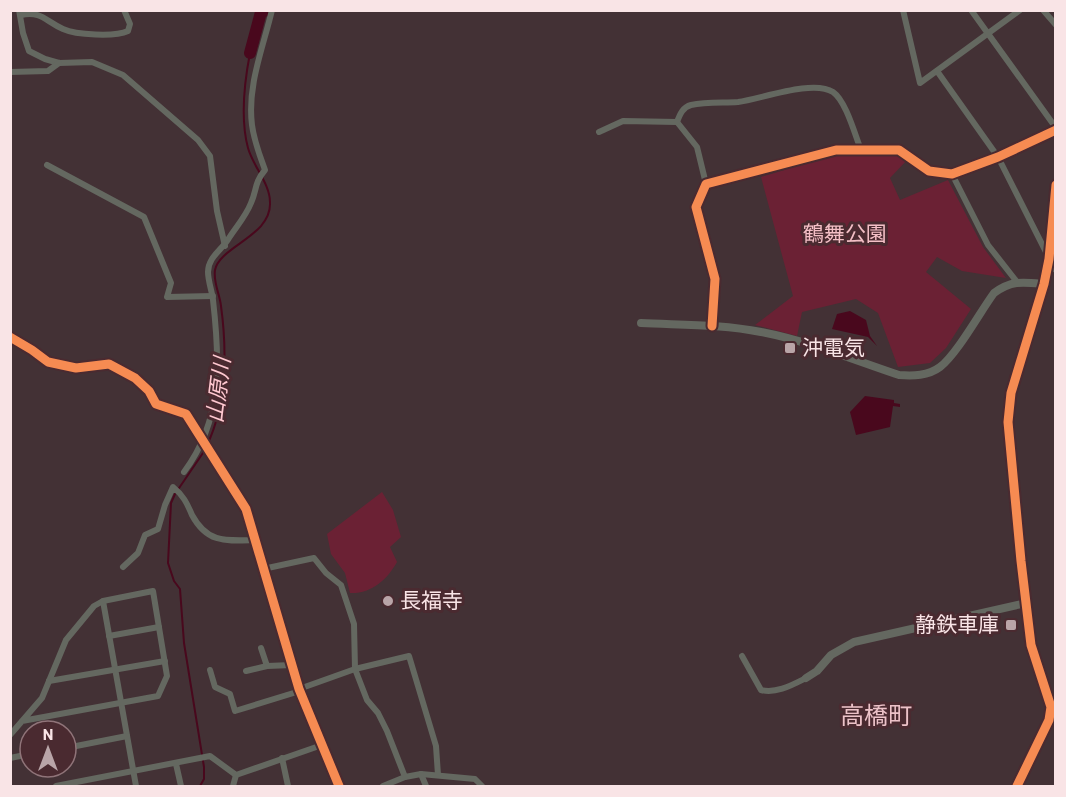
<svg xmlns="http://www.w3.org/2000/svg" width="1066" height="797" viewBox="0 0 1066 797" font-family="Barlow,'Noto Sans JP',sans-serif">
<rect width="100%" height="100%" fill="#433135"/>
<!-- green -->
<g fill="#6b2134">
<polygon points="836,154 898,155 908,159 890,178 900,200 948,180 983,247 1006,278 962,271 937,257 926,272 971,309 946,348 930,363 898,367 878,313 856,299 802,312 797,336 755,325 793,296 761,177"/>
<path d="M382 492 393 510 401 537 390 547 397 562C387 580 371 594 350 593L345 573 331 554 327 534Z"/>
</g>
<!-- water -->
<g fill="#49081d">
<polygon points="850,311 866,320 870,336 877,346 868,337 832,329 837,314"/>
<polygon points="865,396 894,400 894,403 900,404 900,407 893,406 890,427 856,435 850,412"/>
</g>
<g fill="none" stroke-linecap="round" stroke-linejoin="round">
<!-- stream -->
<g stroke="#49081d" stroke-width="2">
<path d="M207 445C227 404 227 350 221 306 220 295 213 282 215 270 220 246 272 236 270 202 270 184 253 166 248 148 240 118 244 84 250 53"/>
<polyline points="200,786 204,779 204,767 184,643 180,589 174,581 168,563 171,503 175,494 205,450"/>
</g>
<!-- river -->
<polyline stroke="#49081d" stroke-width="12" points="250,53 261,12 267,10"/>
<!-- minor -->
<g stroke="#646860" stroke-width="6">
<polyline points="19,10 23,33 29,51 45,59 59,63 92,62 123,75 198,140 210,156 217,211 225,246"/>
<polyline points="903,10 920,83 1020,10"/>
<polyline points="971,10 1056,128"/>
<polyline points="1043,10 1056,25"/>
<path d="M21 15C42 11 45 21 63 29 76 35 115 37 128 31L130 24 124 10"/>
<polyline points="937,71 998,157 1049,258"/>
<polyline points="10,72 48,71 59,63"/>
<polyline points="677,122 697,147 706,184"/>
<path d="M599 132 623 121 677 122C680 114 683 107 691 105 706 102 723 103 738 102 761 99 813 79 833 92 846 101 855 135 861 150"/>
<polyline points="47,165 144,217 171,283 167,297 213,296"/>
<polyline points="952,174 988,245 1017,282"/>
<polyline points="1048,264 1056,270"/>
<polyline points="712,326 715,279 696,207 706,184 836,150 899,150 929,171 952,174 998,157 1056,130"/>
<polyline points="10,337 32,350 48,362 76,368 109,364 135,378 149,391 156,404 186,414 202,439"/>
<path d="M184 472C223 420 220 361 213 300 212 291 208 281 208 272 208 257 222 250 229 238 236 227 246 216 251 203 257 190 254 183 265 170 260 156 254 141 252 125 247 86 263 48 272 10"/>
<path d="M123 567 138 553 145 535 158 529 165 505 173 487C183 495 187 503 192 515 207 543 225 541 254 540"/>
<polyline points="263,569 314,558 326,573 341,585 354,624 355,669 367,700 378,713 387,731 405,777"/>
<polyline points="103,601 136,786"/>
<polyline points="109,636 159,627"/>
<polyline points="261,648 267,666 292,665"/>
<path d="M742 656 761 690C776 694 792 685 806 678"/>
<polyline points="210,670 215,687 230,694 235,711 300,691"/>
<polyline points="246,671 267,666"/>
<polyline points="49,681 165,661"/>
<polyline points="299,689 355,669 409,656 436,746 438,775"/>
<polyline points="10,735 42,698 66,640 94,606 103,601 153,591 167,676 158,696 22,721"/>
<polyline points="66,748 127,736"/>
<polyline points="10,758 30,754"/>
<polyline points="282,758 288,786"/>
<polyline points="176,764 181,786"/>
<polyline points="421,774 426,786"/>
<polyline points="56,786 210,756 236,775 322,745"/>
<polyline points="233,786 236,775"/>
<polyline points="383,786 405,777 421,774 475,779 482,786"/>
</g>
<!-- tertiary -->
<g stroke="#646860" stroke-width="8">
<path d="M641 323C680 325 722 324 761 332 808 341 854 360 899 375 913 376 928 376 940 367 957 354 980 312 994 293 1012 280 1023 282 1044 284"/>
<polyline points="202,439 246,509 299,689 339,786"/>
<polyline points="806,678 817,671 831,655 854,642 1026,603"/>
<polyline points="1017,786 1049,720 1051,707 1031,645 1021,561 1008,422 1011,393 1044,284 1049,259 1056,185"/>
</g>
<!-- cycleway casing -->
<g stroke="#4a2a30" stroke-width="13">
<g id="cycleway">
<polyline points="712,326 715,279 696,207 706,184 836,150 899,150 929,171 952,174 998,157 1056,130"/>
<polyline points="10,337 32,350 48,362 76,368 109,364 135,378 149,391 156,404 186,414 246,509 299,689 339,786"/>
<polyline points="1017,786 1049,720 1051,707 1031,645 1021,561 1008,422 1011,393 1044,284 1049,259 1056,185"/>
</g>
</g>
<!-- cycleway -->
<use href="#cycleway" stroke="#f68b52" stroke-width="9"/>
</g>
<!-- markers -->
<g fill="#b9a5a8" stroke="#4a2a30" stroke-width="2">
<rect x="784" y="342" width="12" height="12" rx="3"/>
<circle cx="388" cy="601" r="6"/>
<rect x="1005" y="619" width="12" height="12" rx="3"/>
</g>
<g text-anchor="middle" stroke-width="6" stroke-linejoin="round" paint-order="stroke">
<!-- park labels -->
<g font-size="21" fill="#f4bfc6" stroke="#4a2a30">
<text x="845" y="241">鶴舞公園</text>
</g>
<!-- poi labels -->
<g font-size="21" fill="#f9e4e6" stroke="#4a2a30" text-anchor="start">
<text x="802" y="355">沖電気</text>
<text x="400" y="608">長福寺</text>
<text x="999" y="632" text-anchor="end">静鉄車庫</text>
</g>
<!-- water labels -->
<g font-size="22" font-style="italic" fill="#ffc8d0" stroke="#4a2a30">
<text transform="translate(218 390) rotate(-83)" y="8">山原川</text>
</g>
<!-- quarter labels -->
<g font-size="24" fill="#ecc2c8" stroke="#4a2a30">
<text x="876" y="724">高橋町</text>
</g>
</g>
<!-- border -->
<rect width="1066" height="797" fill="none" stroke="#f9e4e6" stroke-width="24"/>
<!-- north arrow -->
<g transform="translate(48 749)"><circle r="28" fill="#4a2a30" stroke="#907479" stroke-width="1.5"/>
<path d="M0-4.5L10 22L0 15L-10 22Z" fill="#b9a5a8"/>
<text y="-9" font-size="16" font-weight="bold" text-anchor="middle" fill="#f9e4e6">N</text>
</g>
</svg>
